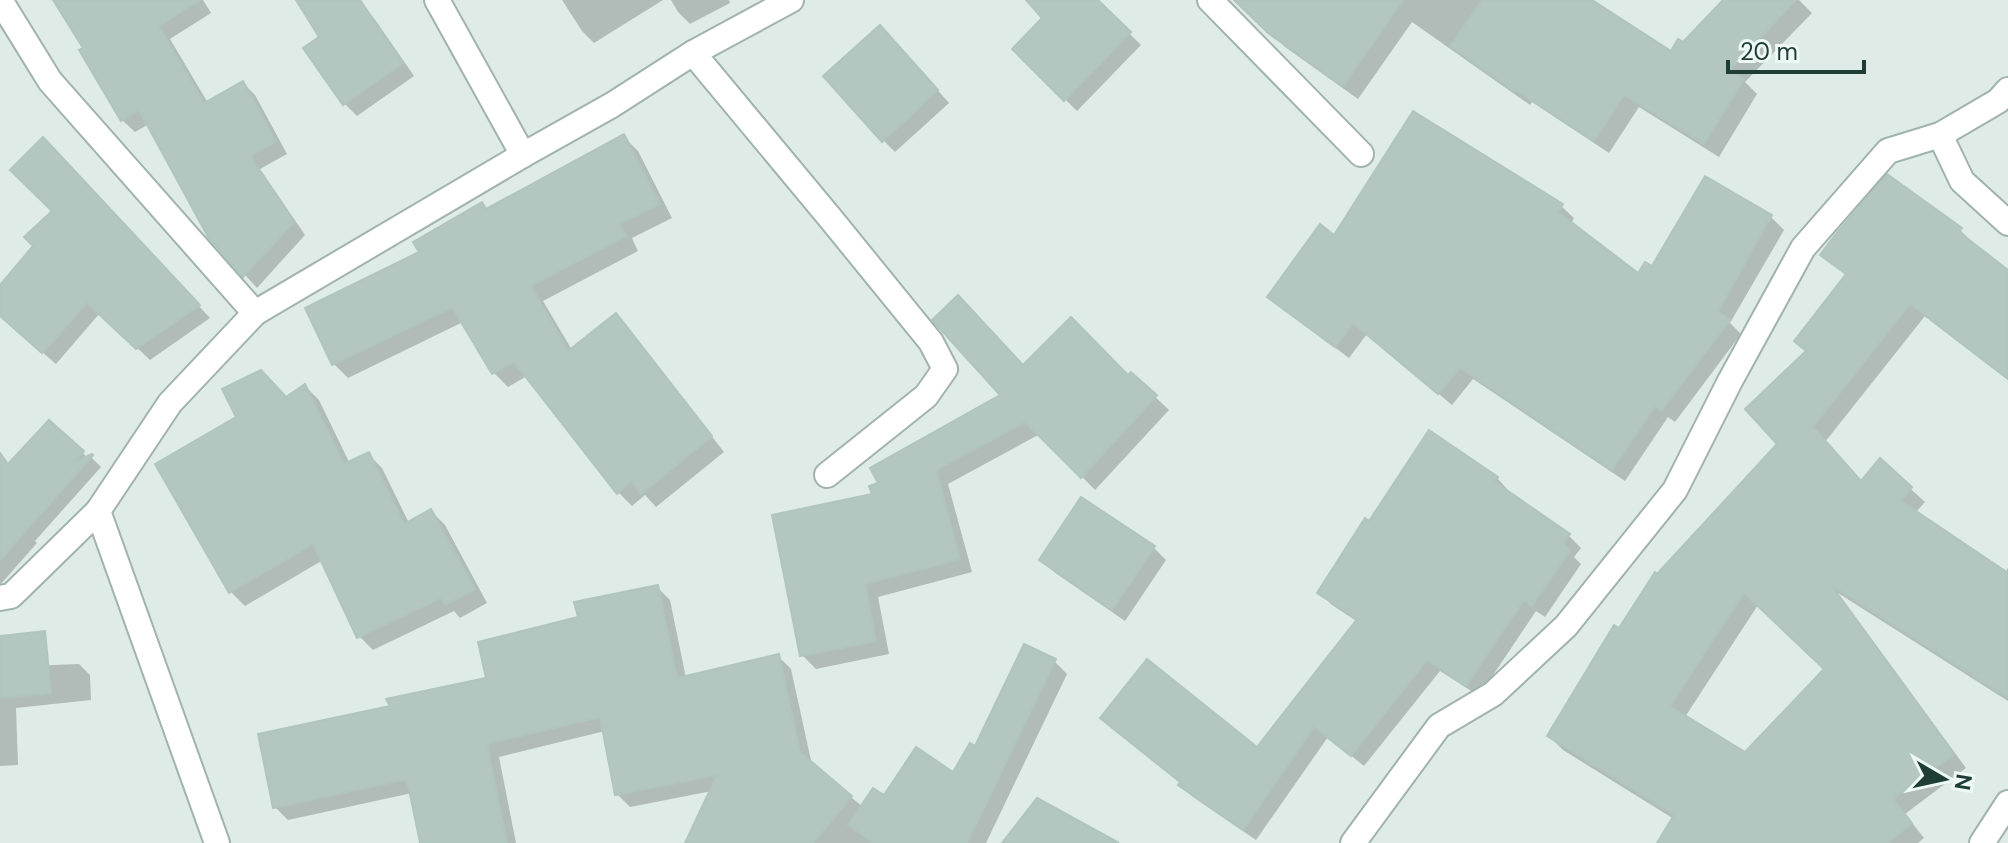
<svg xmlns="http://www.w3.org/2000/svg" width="2008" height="843" viewBox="0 0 2008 843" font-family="'DM Sans',sans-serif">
<rect width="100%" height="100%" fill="#deebe6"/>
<!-- shadow -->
<g fill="#0003" fill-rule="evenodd">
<polygon points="55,0 203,0 211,13 170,39 208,103 243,83 255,95 287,154 260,169 305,235 257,288 210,236 149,124 135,132 122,120 86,48"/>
<polygon points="298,0 341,0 364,8 376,21 414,76 357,116 345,104 322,37"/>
<polygon points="562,0 663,0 594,43 582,31"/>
<polygon points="671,0 729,0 730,3 690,24 678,12"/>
<polygon points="1029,0 1095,0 1141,45 1077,111 1014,49 1045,18"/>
<polygon points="1237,0 1586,0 1672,54 1726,0 1799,0 1812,13 1745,82 1757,94 1719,157 1639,107 1609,153 1532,102 1530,105 1412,22 1358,99 1285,47"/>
<polygon points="892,39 949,103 895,152 883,140"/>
<polygon points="624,137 638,151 672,218 632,238 638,251 543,301 572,350 615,316 629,330 724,452 656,507 645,495 632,506 618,492 527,376 508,387 494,373 463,322 348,378 334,364 422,253 482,205 487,210"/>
<polygon points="55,151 210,318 150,360 100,313 56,364 0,316 0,288 36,246 55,211"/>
<polygon points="1561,206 1574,218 1571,224 1639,275 1771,217 1784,230 1730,323 1741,334 1675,422 1668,417 1625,481 1473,379 1452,405 1367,334 1349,358 1283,309 1270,297 1335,238"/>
<path d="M1960 230 1974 244 1973 245 2008 272V380L1925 316 1825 442 1862 483 1880 461 1925 502 1915 513 2005 573 2008 568V701L1838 593 1966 768 1905 814 1924 838 1918 843H1660L1674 819 1563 750 1549 736 1619 631 1658 577 1780 445 1808 352 1847 276 1822 254ZM1758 605 1827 669 1745 754 1685 717Z"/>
<polygon points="1023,367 1128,378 1131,374 1169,410 1095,490 1040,434 948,484 972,572 878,597 889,654 816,669 802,655 881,484 1004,395"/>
<polygon points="305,386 319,400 350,464 368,454 382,468 409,523 431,511 445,525 487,603 460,618 454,611 373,650 359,636 323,560 245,606 231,592 286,400"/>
<polygon points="49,422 88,458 91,457 101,467 35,541 37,543 0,585 0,476"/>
<polygon points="1497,478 1509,491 1508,493 1568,535 1581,548 1574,557 1581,564 1545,617 1536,611 1479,696 1440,671 1364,766 1328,737 1256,840 1193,797 1180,785 1182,783 1115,730 1257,749 1358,622 1332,605 1320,593 1370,524"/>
<polygon points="1154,548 1166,560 1125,621 1054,572 1042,560"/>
<polygon points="657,587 670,600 686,678 778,656 791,669 812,765 863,807 953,774 1054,661 1067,674 986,843 688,843 712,791 630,807 617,794 605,731 499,757 516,843 422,843 412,793 288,820 275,807 392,707 489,680 580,619"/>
<polygon points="79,664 90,675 91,700 16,708 18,765 0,766 0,667"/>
</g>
<!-- building -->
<g fill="#b3c6bf" stroke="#b0c5be" stroke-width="2" fill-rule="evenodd">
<polygon points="53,0 200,0 159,26 204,103 243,81 276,141 250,156 294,222 243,277 208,237 139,110 121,121 79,50 83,48"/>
<polygon points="296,0 360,0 403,63 343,105 303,48 319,37"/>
<polygon points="1026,0 1098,0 1131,32 1064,101 1012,49 1042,18"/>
<polygon points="1234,0 1403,0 1343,86 1268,33"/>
<polygon points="1482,0 1592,0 1671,51 1678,39 1683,42 1723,0 1796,0 1729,70 1744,79 1704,144 1624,95 1594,141 1516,90 1515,92 1450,46"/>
<polygon points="880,25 938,90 882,142 823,76"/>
<polygon points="1413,111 1563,204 1558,212 1638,273 1645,262 1652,266 1705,176 1772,215 1718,311 1730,320 1661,411 1655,406 1612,470 1460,368 1438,394 1353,323 1335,347 1267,297 1320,224 1334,235"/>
<polygon points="624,134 660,204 619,224 626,236 531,286 568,351 616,313 712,436 641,494 631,481 617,494 514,362 492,374 452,307 332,365 305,308 419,252 413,242 482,202 486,209"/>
<polygon points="43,137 200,305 136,349 87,303 42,353 0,316 0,285 33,246 24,237 52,211 10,170"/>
<path d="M1887 174 1962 228 1959 232 2008 270V379L1910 304 1813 427 1861 481 1880 458 1912 487 1901 501 2008 573V698L1831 585 1954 754 1893 799 1912 823 1888 843H1657L1674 815 1547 736 1614 625 1619 628 1655 572 1657 574 1777 444 1745 409 1806 351 1794 341 1846 274 1820 255 1834 236ZM1744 593 1824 669 1745 752 1670 706Z"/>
<polygon points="958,295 1023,365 1071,317 1128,375 1131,372 1157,395 1081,478 1025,422 936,470 960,559 865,584 876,641 800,656 772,515 872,494 869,486 878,483 870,468 1000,395 932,320"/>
<polygon points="261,370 286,397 305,384 344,464 369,452 404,524 431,509 475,589 445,605 441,598 357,638 313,544 229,593 155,464 236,417 222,389"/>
<polygon points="49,420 84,451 71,464 92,454 93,455 0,560 0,453 8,464"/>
<polygon points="1429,430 1498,477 1495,482 1570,534 1563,543 1570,550 1532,606 1524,600 1466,686 1427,660 1351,756 1314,727 1243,830 1178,785 1180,782 1100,718 1147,659 1257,747 1357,619 1317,593 1365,518 1369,521"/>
<polygon points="1081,497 1155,546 1112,610 1039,560"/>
<polygon points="658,585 677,678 779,654 800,752 852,796 813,843 685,843 717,775 615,795 600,717 487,744 507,843 420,843 407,779 273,808 258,734 390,706 386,699 486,678 478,642 578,617 574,602"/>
<polygon points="45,631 51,693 0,698 0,636"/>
<polygon points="1024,644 1056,659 967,843 874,843 848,825 873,788 884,795 916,747 953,772 970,743 975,746"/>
<polygon points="1037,798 1119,843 1002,843"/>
</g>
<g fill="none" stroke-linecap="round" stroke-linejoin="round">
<!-- minor casing -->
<g stroke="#a1b3ae" stroke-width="28">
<g id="minor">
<polyline points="0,0 50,81 255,313"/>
<polyline points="437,0 523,155"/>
<polyline points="1210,0 1361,154"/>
<polyline points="693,53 831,219 931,342 945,369 926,396 827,475"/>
<polyline points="1940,135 1962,181 2008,223"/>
<polyline points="98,511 217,843"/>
<polyline points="0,598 11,596 98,511 170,403 255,313 523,155 612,105 693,53 791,0"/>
<polyline points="1353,843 1439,726 1493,694 1566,626 1675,490 1730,381 1803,248 1888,151 1940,135 1998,101 2008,90"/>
<polyline points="1982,843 2008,803"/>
</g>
</g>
<!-- minor -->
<use href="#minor" stroke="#fff" stroke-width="24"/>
</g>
<!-- north arrow -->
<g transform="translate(1944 779) rotate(99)" stroke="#eef8f4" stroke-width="6" paint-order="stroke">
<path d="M0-6L14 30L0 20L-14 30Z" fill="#1e3d36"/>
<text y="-12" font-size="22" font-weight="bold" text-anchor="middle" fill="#1e3d36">N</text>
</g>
<!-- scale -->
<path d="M1728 60v12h136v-12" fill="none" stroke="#1e3d36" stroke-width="4"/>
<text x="1740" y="60" font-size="24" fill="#1e3d36" stroke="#eef8f4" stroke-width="6" paint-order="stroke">20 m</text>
</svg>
